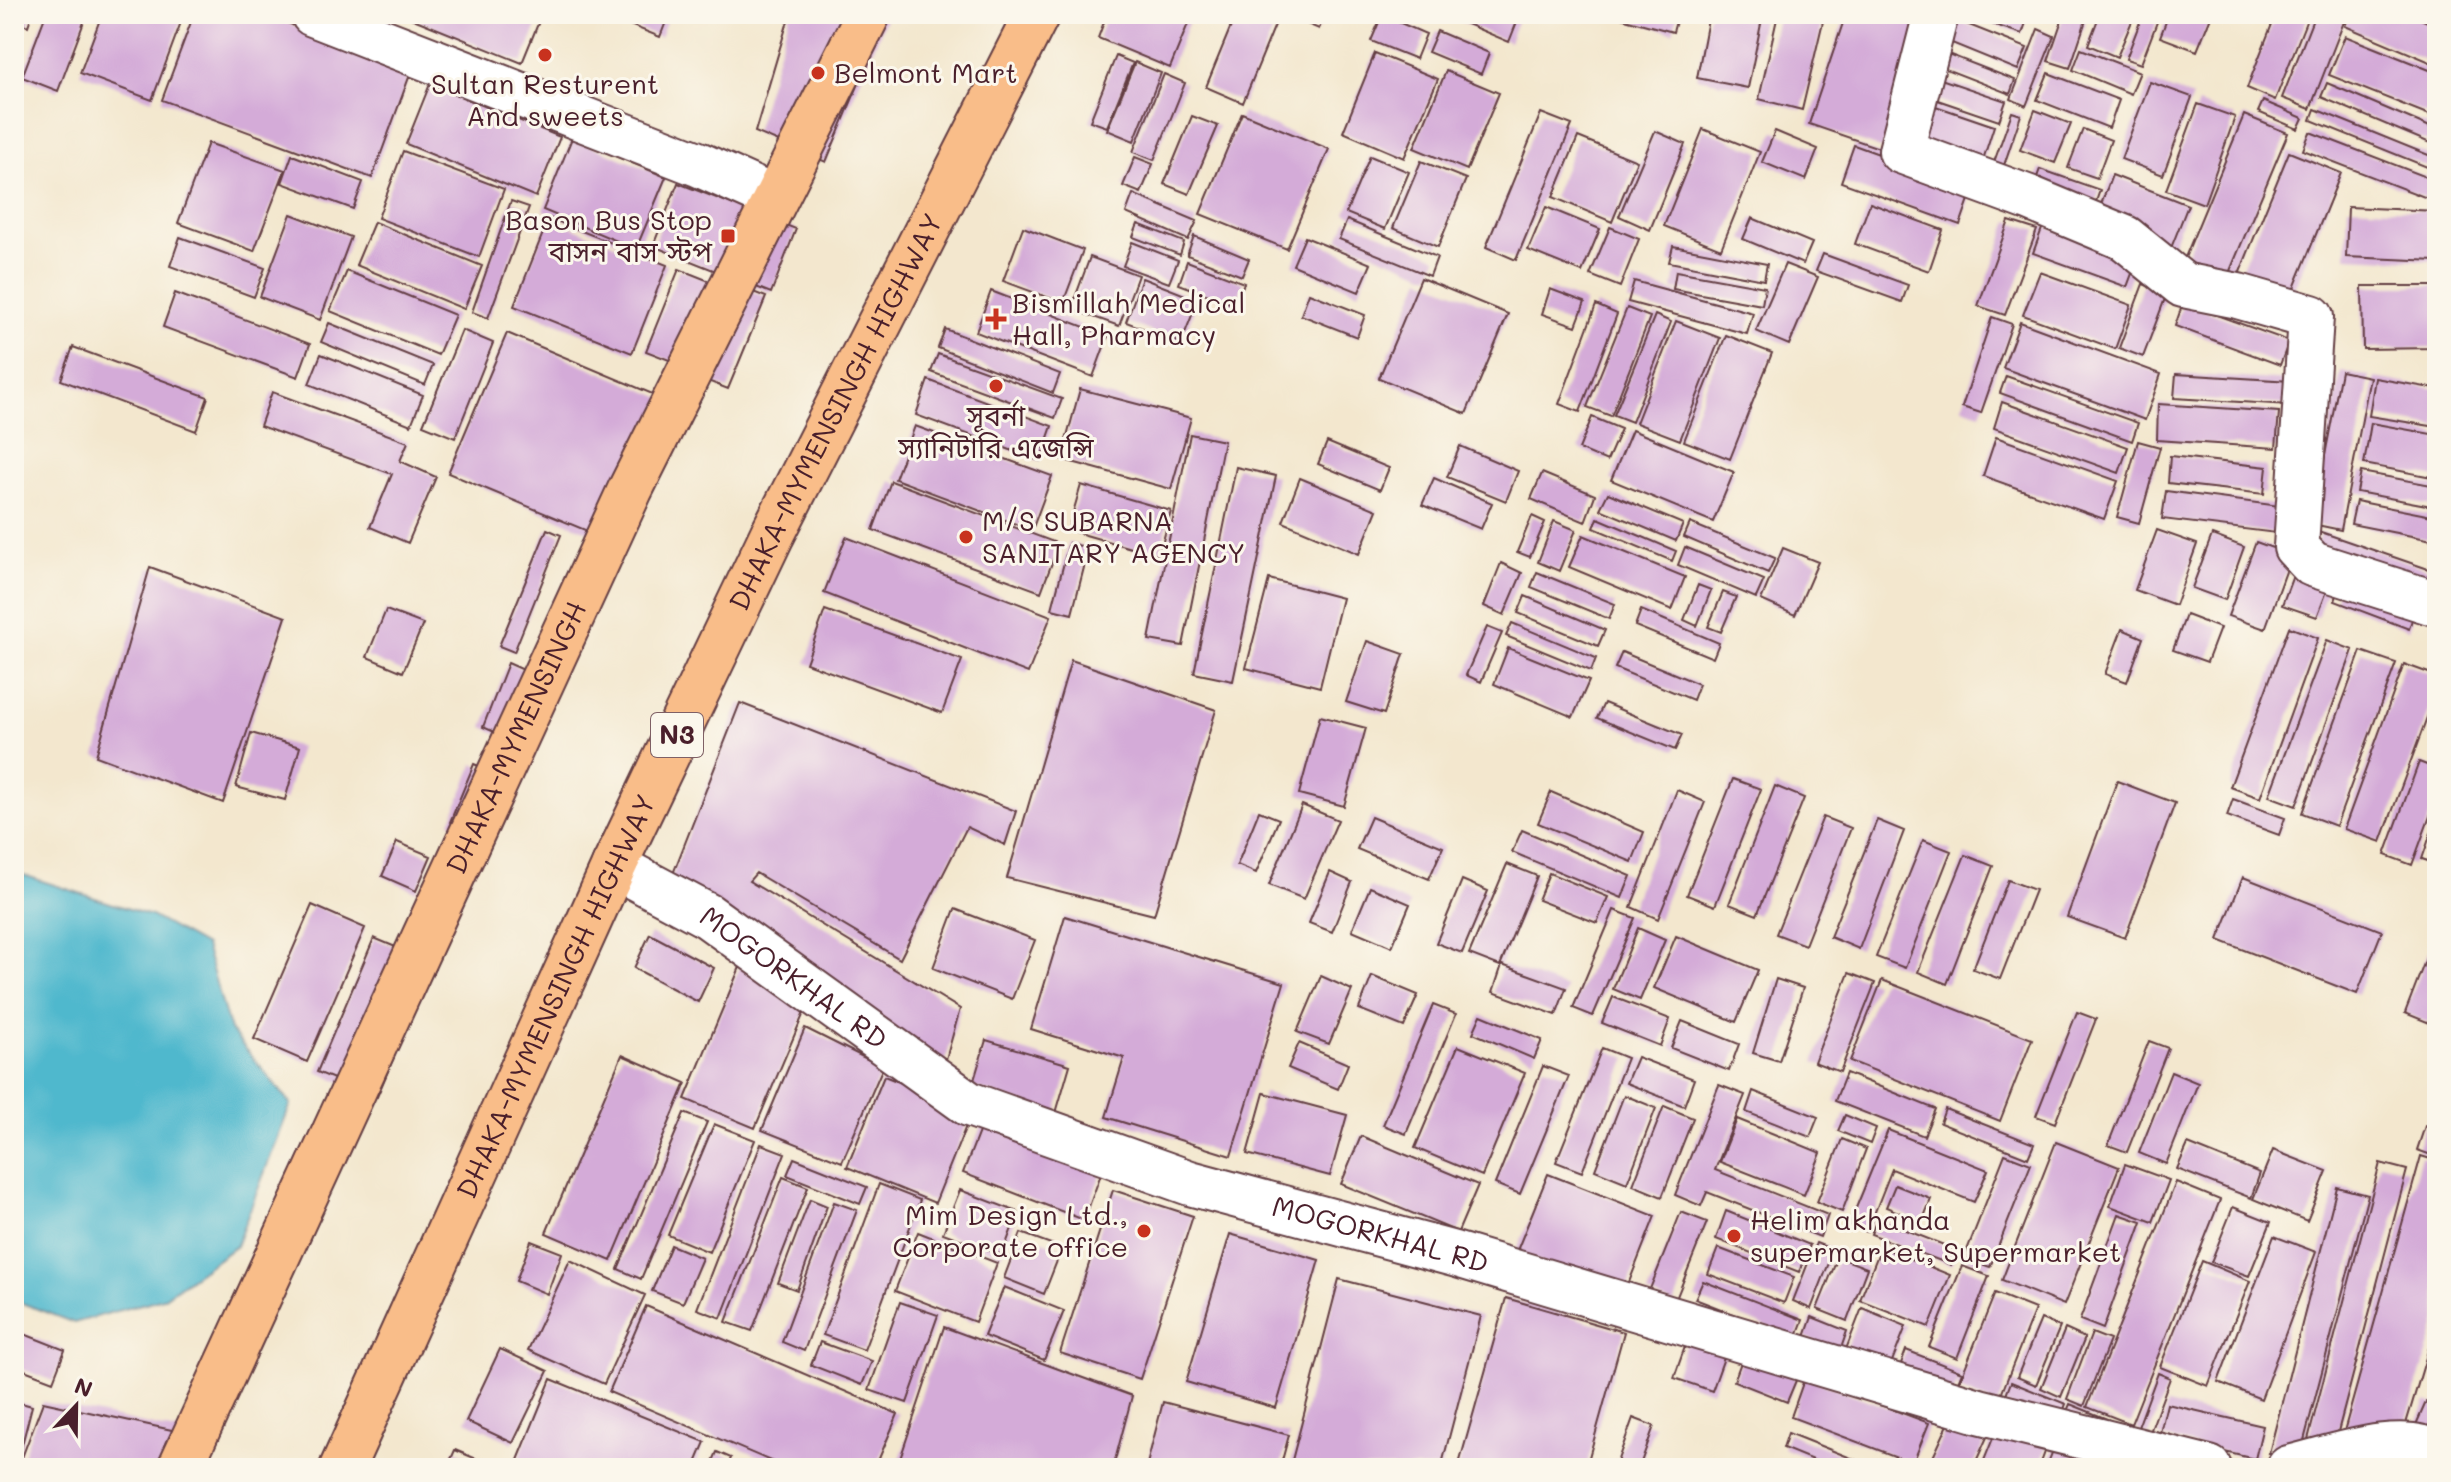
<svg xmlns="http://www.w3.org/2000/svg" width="2451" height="1482" font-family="Mali,'Noto Sans Bengali',sans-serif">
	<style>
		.water { fill: #4fb8cd; stroke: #4c6c7c; stroke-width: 2 }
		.building { fill: #d4abd8 }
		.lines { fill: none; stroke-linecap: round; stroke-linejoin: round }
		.minor-casing { stroke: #633d43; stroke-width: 48 }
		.highway-casing { stroke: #633d43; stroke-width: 48 }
		.minor { stroke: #fff; stroke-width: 44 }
		.highway { stroke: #f9bd89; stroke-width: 44 }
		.poi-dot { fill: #c8321e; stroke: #fbf7ec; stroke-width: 3 }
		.labels { text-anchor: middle; stroke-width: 6; stroke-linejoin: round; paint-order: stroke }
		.shield { fill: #fbf7ec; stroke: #7f6065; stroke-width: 2 }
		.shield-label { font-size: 26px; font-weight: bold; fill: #4a1f2b }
		.poi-label { font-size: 28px; fill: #4a1f2b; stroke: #fbf7ec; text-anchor: start }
		.street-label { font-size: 28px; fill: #4a1f2b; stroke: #fbf7ec }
	</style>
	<rect width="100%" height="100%" fill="#fbf7ec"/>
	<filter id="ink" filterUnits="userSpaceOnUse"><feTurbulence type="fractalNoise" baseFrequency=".0125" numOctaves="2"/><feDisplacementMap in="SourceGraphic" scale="16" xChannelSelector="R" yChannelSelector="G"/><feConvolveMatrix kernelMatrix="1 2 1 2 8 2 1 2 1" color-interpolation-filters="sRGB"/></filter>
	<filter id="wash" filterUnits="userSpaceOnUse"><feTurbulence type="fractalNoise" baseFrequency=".006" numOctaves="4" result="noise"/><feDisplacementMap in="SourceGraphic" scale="32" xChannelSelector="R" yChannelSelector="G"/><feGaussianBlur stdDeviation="1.8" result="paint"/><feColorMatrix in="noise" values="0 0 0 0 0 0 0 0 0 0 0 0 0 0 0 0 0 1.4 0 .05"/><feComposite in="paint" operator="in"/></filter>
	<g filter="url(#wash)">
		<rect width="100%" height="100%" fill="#f3e7ce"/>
		<!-- water -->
		<path class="water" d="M14,872L151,916L205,946L230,1030L291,1104L236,1246L163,1298L74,1323L14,1300Z"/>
		<g id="blocks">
			<!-- building -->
			<path class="building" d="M14,14H32L28,26L14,21Z
				M46,14H87L58,91L22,77Z
				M102,14H184L152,100L80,73Z
				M194,14H263L412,69L372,178L162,100Z
				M401,14H542L522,63Z
				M613,14H669L660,37L612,18Z
				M790,14H888L826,162L755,132Z
				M1107,14H1192L1170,68L1098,38Z
				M1236,14H1263L1277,20L1243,103L1206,87Z
				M1283,14H1325L1319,29Z
				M1443,14H1520L1509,42Z
				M1606,14H1678L1673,32Z
				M1709,14H1763L1748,88L1697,78Z
				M1778,14L1824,17L1802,110L1759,99Z
				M1846,14H1928L1882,149L1809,124Z
				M1962,14H2029L2022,34Z
				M2064,14H2088L2070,68L2048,61Z
				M2100,14H2135L2117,57L2088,45Z
				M2143,14H2160L2141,64L2126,59Z
				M2169,14H2212L2197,51L2160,37Z
				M2276,14H2309L2275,100L2247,88Z
				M2315,14H2347L2310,109L2282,98Z
				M2350,14H2409L2437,26V65L2345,26Z
				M1382,15L1426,34L1416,59L1371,41Z
				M1944,15L2027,48L2018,70L1937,37Z
				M2038,29L2054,36L2026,106L2011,99Z
				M1437,31L1489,53L1481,74L1428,52Z
				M2345,36L2437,73V118L2329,75Z
				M1935,49L2015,80L2010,94L1930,63Z
				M2081,49L2140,72L2131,94L2073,70Z
				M1375,53L1438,79L1404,158L1343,132Z
				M1116,56L1133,63L1107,127L1090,121Z
				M1135,62L1161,73L1134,141L1107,130Z
				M1446,71L1499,93L1467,170L1414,148Z
				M2048,73L2119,100L2109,128L2037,100Z
				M1164,74L1185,83L1154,160L1133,152Z
				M1929,75L2006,101L1999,121L1923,95Z
				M2150,82L2192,97L2163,175L2121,159Z
				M2327,83L2437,130V146L2321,97Z
				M430,84L560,137L536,197L406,144Z
				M1921,101L1994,126L1981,166L1907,140Z
				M2263,101L2303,118L2298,129L2258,112Z
				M2198,104L2235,117L2204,204L2166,190Z
				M2315,109L2436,158L2432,169L2311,120Z
				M2035,110L2071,124L2055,163L2020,150Z
				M2012,112L2021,115L2003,168L1993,165Z
				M1242,113L1329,149L1287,249L1200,214Z
				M1541,113L1572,125L1516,260L1486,247Z
				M2244,115L2288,133L2227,278L2184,260Z
				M1192,116L1218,126L1189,194L1164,184Z
				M1703,129L1760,152L1721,249L1664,226Z
				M2083,129L2111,140L2097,178L2068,168Z
				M1655,131L1685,144L1650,230L1619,216Z
				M1775,131L1818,149L1806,180L1762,162Z
				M2310,132L2437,181L2432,200L2303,150Z
				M1578,137L1637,161L1612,222L1553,197Z
				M572,138L666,177L636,249L543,210Z
				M208,143L285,170L254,251L178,223Z
				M1854,145L1973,188L1960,225L1841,182Z
				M403,151L504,189L479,257L378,218Z
				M2289,152L2341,173L2290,298L2238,277Z
				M292,155L363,182L353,209L282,183Z
				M1370,156L1409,172L1385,229L1346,213Z
				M1135,157L1153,164L1141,193L1123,186Z
				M1421,161L1466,179L1438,247L1393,228Z
				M2040,169L2100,190L2092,213L2032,191Z
				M2112,175L2188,205L2171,248L2096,218Z
				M678,183L796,229L771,293L653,246Z
				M1133,194L1197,221L1188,240L1126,213Z
				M511,201L529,207L488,318L472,312Z
				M1870,203L1943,230L1929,271L1855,244Z
				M1546,207L1600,229L1582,272L1528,250Z
				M2348,207L2437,211V261L2346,257Z
				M291,214L351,237L320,320L260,297Z
				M549,218L667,265L632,353L514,306Z
				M1752,218L1812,243L1803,264L1743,239Z
				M1347,220L1437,257L1430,276L1339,239Z
				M2009,221L2037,230L2005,315L1978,306Z
				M374,222L482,266L464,309L356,265Z
				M1138,224L1184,242L1180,255L1133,237Z
				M2043,226L2137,260L2127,287L2033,253Z
				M1023,227L1083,250L1063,303L1003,281Z
				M1610,227L1639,239L1620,287L1590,275Z
				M1194,236L1249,259L1242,276L1187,255Z
				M180,237L265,268L254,297L170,266Z
				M1305,237L1371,264L1359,292L1293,265Z
				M1132,242L1178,260L1169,283L1123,266Z
				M1673,246L1767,264L1764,280L1669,262Z
				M1823,254L1908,285L1902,302L1816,271Z
				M1090,257L1138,275L1119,326L1071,309Z
				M1187,261L1244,283L1235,305L1179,284Z
				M1785,264L1818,277L1789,345L1756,331Z
				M679,269L732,290L700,372L646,351Z
				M347,271L455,315L438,355L330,311Z
				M1676,271L1765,287L1762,305L1673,289Z
				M2040,272L2131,305L2115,349L2023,315Z
				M1142,278L1198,300L1181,343L1126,322Z
				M1421,278L1508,314L1466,414L1379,378Z
				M1634,281L1753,313L1747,334L1628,302Z
				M2143,284L2167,293L2143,357L2119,348Z
				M2362,286H2437V348L2363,349Z
				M743,288L766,297L728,389L705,380Z
				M1550,289L1585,302L1576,326L1542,314Z
				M991,291L1108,336L1093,377L976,332Z
				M175,293L310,344L298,377L163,327Z
				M1309,293L1365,315L1357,337L1301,315Z
				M2183,303L2289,341L2280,365L2175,326Z
				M1596,305L1617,314L1580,412L1559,404Z
				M1627,308L1650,317L1611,416L1587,407Z
				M1655,315L1671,322L1632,422L1614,415Z
				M1992,317L2012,324L1981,413L1962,407Z
				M1676,321L1720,338L1680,440L1636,423Z
				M2020,322L2161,374L2145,420L2003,368Z
				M329,323L433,365L425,385L321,342Z
				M945,329L1060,374L1053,393L938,348Z
				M462,330L493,343L455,438L423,425Z
				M507,333L667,400L609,540L448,473Z
				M1726,335L1772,353L1730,459L1684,441Z
				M73,347L208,397L196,431L61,380Z
				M321,354L423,395L411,425L309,384Z
				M938,354L1062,399L1055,418L931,372Z
				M2341,371L2370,377L2341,530L2312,524Z
				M2176,374L2291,381L2290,405L2174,398Z
				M2006,376L2138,423L2132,441L2000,393Z
				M2375,378L2437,389V427L2369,416Z
				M928,380L1052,426L1040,461L916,415Z
				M1080,389L1191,418L1171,489L1061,459Z
				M272,392L408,442L400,461L436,477L408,543L370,527L392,474L260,426Z
				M2002,402L2128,447L2119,473L1994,428Z
				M2158,404L2279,412L2276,448L2157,440Z
				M1592,417L1621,429L1607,461L1579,449Z
				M2371,423L2437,435V478L2364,464Z
				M915,426L1052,476L1032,530L895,479Z
				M1632,430L1734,472L1713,522L1611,480Z
				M1190,434L1224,441L1183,646L1149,640Z
				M1996,437L2118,481L2104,519L1983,476Z
				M2138,441L2160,447L2139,523L2117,517Z
				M1327,442L1389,468L1380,490L1318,464Z
				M1460,446L1518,471L1506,501L1447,477Z
				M2170,456L2267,467L2264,494L2168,483Z
				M1236,467L1276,476L1233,681L1194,673Z
				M2361,472L2437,486V507L2357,492Z
				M1542,473L1595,495L1585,522L1531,499Z
				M1300,478L1377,510L1359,554L1283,522Z
				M1434,478L1492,503L1481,529L1422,505Z
				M891,481L1059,544L1041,592L873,530Z
				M1081,485L1171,511L1159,556L1068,530Z
				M2166,491L2280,506L2276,533L2162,519Z
				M1608,493L1683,524L1676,541L1600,509Z
				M2356,501L2437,517V541L2351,524Z
				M1532,516L1545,522L1530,557L1517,552Z
				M1598,518L1676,551L1672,561L1594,528Z
				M1554,521L1576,530L1559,571L1538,562Z
				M1690,523L1775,558L1768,573L1684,537Z
				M547,529L561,535L514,652L499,646Z
				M2157,530L2197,544L2175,605L2135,590Z
				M2321,532L2437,572V596L2313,553Z
				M1583,535L1685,577L1672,610L1569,567Z
				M2212,535L2244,547L2225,600L2192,588Z
				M846,537L1051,616L1028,673L824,593Z
				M2256,542L2292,555L2265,629L2228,616Z
				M1069,543L1089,548L1072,614L1052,609Z
				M1685,547L1764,580L1756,598L1678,565Z
				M1783,548L1818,562L1795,615L1761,600Z
				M1501,563L1522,573L1504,615L1484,606Z
				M2297,565L2332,578L2317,617L2282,605Z
				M150,567L286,617L223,803L96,756Z
				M1537,572L1615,604L1609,619L1531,587Z
				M1269,579L1342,598L1320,687L1246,668Z
				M1698,585L1711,590L1697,626L1684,620Z
				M2340,586L2414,613L2409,629L2335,601Z
				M1723,592L1736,597L1721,632L1708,627Z
				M1525,596L1605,630L1598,646L1518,613Z
				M386,610L423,624L403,672L367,657Z
				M825,610L962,660L942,713L806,663Z
				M1641,610L1719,643L1713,658L1635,626Z
				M2186,615L2220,628L2207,662L2173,650Z
				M1512,623L1596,658L1591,671L1506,636Z
				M1487,627L1502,633L1481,682L1466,675Z
				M2289,627L2318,638L2260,798L2230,787Z
				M2122,629L2143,638L2127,682L2105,674Z
				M2327,640L2353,650L2296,806L2269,796Z
				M1367,641L1404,654L1384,714L1346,702Z
				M1508,648L1589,681L1573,717L1494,684Z
				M2361,651L2396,663L2336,826L2302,813Z
				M1622,652L1699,684L1693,700L1615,668Z
				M1071,660L1216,710L1154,915L1007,878Z
				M508,663L526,671L501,735L483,727Z
				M2404,664L2437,676V690L2381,842L2344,829Z
				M740,703L1016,811L1005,845L967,827L900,959L756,873L749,881L960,1009L943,1070L669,884Z
				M1604,703L1682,735L1675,750L1597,718Z
				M1320,716L1366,728L1344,806L1299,794Z
				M251,733L300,747L285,800L236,787Z
				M2419,762L2437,769V797L2412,865L2385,855Z
				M474,764L495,773L472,831L450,822Z
				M1733,779L1761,789L1715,906L1687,895Z
				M2117,781L2175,803L2125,938L2067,917Z
				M1775,786L1804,798L1757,915L1729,904Z
				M1677,790L1705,802L1658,919L1631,907Z
				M1551,792L1644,832L1632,862L1538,823Z
				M2233,799L2285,818L2279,835L2227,816Z
				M1302,805L1338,820L1304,899L1269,885Z
				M1259,811L1279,819L1256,873L1237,865Z
				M1371,817L1443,847L1429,879L1357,849Z
				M1823,817L1851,828L1805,945L1776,934Z
				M1877,820L1904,831L1859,949L1830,937Z
				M1522,830L1631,876L1622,898L1512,852Z
				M2431,833L2437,835V864L2422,859Z
				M1923,840L1951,851L1905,968L1876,957Z
				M397,842L431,856L416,891L382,876Z
				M1965,855L1993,866L1947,984L1918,972Z
				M1507,864L1537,876L1500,966L1469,954Z
				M1330,872L1352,882L1332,932L1309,923Z
				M1549,873L1608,897L1597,923L1538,900Z
				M2243,877L2382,931L2357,994L2218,940Z
				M1462,880L1488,891L1462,953L1436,943Z
				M2008,880L2035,890L2000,979L1973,969Z
				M1370,887L1410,904L1392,947L1352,930Z
				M312,905L365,928L307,1062L254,1039Z
				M955,909L1035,940L1012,999L933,968Z
				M1614,910L1635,918L1593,1016L1573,1008Z
				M1065,916L1284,983L1231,1156L1106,1117L1124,1058L1031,1029Z
				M1638,928L1665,940L1640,1000L1613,989Z
				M650,934L714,968L698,1002L634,968Z
				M1676,936L1758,970L1736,1022L1654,988Z
				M374,938L434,963L377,1097L317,1072Z
				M2433,940L2437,942V1026L2405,1013Z
				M1502,965L1566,988L1556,1015L1493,992Z
				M740,967L806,1008L755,1128L685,1099Z
				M1849,973L1875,983L1840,1072L1814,1062Z
				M1321,976L1352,990L1329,1044L1297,1032Z
				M1372,976L1418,995L1404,1027L1359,1009Z
				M1776,979L1803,988L1779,1061L1753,1053Z
				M1882,980L2032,1039L2000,1121L1850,1061Z
				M1613,997L1670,1019L1660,1046L1602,1023Z
				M1433,1005L1456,1014L1406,1134L1383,1125Z
				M2077,1012L2096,1019L2055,1123L2036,1116Z
				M1481,1015L1542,1040L1534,1059L1473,1033Z
				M1682,1021L1739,1044L1729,1071L1671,1048Z
				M805,1028L883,1067L842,1162L762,1130Z
				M986,1040L1070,1065L1056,1113L972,1087Z
				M2149,1041L2168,1048L2127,1152L2108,1145Z
				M1299,1043L1348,1064L1338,1089L1288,1068Z
				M1458,1046L1525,1073L1482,1176L1415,1148Z
				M1602,1048L1627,1058L1582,1172L1556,1162Z
				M622,1055L686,1083L611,1261L546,1233Z
				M1637,1057L1694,1079L1684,1106L1626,1083Z
				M1543,1066L1569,1076L1520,1194L1495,1184Z
				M2171,1072L2198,1083L2166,1164L2139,1153Z
				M1846,1073L1935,1109L1924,1136L1835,1101Z
				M884,1076L972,1111L935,1203L847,1167Z
				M1719,1085L1745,1095L1715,1170L1828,1215L1820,1237L1707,1192L1701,1206L1675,1195Z
				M1753,1091L1818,1117L1810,1137L1746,1112Z
				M1264,1093L1347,1115L1330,1176L1247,1154Z
				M1624,1095L1656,1108L1627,1183L1595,1170Z
				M1664,1106L1693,1118L1662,1197L1633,1185Z
				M1945,1109L2034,1144L2028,1158L1940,1123Z
				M684,1113L707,1122L641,1279L618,1269Z
				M1845,1115L1876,1128L1870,1144L1838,1131Z
				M1737,1119L1821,1153L1804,1195L1720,1162Z
				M714,1124L755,1140L709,1252L668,1235Z
				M982,1124L1102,1171L1084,1220L963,1173Z
				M2425,1126L2437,1130V1157L2417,1150Z
				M1888,1130L1988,1170L1974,1202L1892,1169L1867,1232L1849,1225Z
				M1361,1136L1478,1185L1458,1232L1341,1184Z
				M1842,1139L1866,1149L1842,1212L1817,1202Z
				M2056,1142L2119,1167L2064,1305L2002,1280Z
				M761,1144L785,1153L721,1318L697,1309Z
				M2188,1144L2260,1173L2251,1198L2177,1169Z
				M2273,1150L2327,1171L2307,1221L2253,1199Z
				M2005,1154L2031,1164L1990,1267L1964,1258Z
				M2421,1156L2437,1161V1321L2405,1427L2343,1435Z
				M794,1158L867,1187L860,1204L787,1175Z
				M2380,1163L2407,1170L2335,1443L2306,1447Z
				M2125,1164L2169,1180L2153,1222L2110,1206Z
				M1548,1174L1655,1216L1624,1295L1516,1253Z
				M783,1177L808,1187L752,1331L726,1322Z
				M2176,1182L2220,1200L2131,1424L2087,1407Z
				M879,1184L920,1200L864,1350L823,1335Z
				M1895,1185L1931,1199L1922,1222L1886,1207Z
				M2337,1187L2368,1195L2301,1452L2269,1453Z
				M960,1190L1018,1212L1002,1255L943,1233Z
				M1113,1190L1193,1216L1140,1379L1060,1353Z
				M810,1199L827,1206L797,1290L778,1283Z
				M834,1202L857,1210L804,1351L782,1342Z
				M2233,1207L2271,1222L2249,1276L2211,1262Z
				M1726,1211L1810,1245L1799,1272L1716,1239Z
				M1681,1212L1707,1222L1674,1304L1648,1294Z
				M2119,1214L2142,1222L2103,1329L2080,1320Z
				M1877,1219L1957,1250L1951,1265L1871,1234Z
				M918,1232L997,1263L975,1322L895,1291Z
				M1021,1233L1062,1248L1044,1294L1004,1278Z
				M1230,1234L1319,1260L1276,1408L1186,1382Z
				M2274,1236L2316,1252L2261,1399L2218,1382Z
				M531,1241L562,1253L547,1294L516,1281Z
				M1816,1243L1834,1250L1811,1309L1793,1301Z
				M671,1245L702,1258L683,1303L652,1291Z
				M1881,1247L1950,1275L1929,1327L1860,1300Z
				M1718,1248L1794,1277L1784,1303L1708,1274Z
				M1838,1257L1867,1268L1847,1321L1817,1309Z
				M570,1260L645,1295L604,1384L528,1350Z
				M2202,1261L2250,1281L2208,1386L2160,1367Z
				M1962,1266L1989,1276L1957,1358L1929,1347Z
				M1339,1279L1481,1316L1441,1468H1290Z
				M1703,1281L1803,1320L1796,1338L1695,1299Z
				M1004,1287L1064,1311L1044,1360L984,1336Z
				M1995,1293L2035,1309L1997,1405L1957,1388Z
				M1506,1298L1624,1332L1586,1468H1458Z
				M900,1302L938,1315L907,1403L869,1390Z
				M646,1306L898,1414L875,1468H787L609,1392Z
				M1862,1308L1906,1326L1889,1369L1845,1352Z
				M1812,1317L1847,1331L1840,1351L1805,1337Z
				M2041,1319L2060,1327L2036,1385L2017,1377Z
				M944,1327L1132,1396L1113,1468H897Z
				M2065,1329L2085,1338L2061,1397L2041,1388Z
				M14,1330L65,1350L53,1381L14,1366Z
				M2092,1333L2110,1340L2084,1406L2067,1399Z
				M1687,1341L1725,1355L1712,1391L1674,1378Z
				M820,1342L872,1361L862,1385L811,1365Z
				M500,1349L548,1371L513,1443L466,1421Z
				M1906,1350L1962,1372L1953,1394L1898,1372Z
				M1743,1357L1797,1378L1787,1402L1734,1381Z
				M2158,1373L2170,1378L2149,1435L2137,1430Z
				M1805,1377L1929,1423L1913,1463L1791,1417Z
				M551,1379L705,1442L694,1468L516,1465Z
				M2011,1382L2066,1404L2058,1424L2003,1403Z
				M14,1401L32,1406L16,1468H14Z
				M43,1402L181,1432L167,1468H18Z
				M1163,1402L1289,1435L1280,1468H1146Z
				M2426,1402L2437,1406V1436L2415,1427Z
				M2070,1404L2117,1423L2066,1414Z
				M2167,1404L2263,1426L2255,1459L2159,1437Z
				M1633,1418L1654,1426L1639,1468H1615Z
				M1951,1418L1988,1435L1973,1468H1928Z
				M2000,1421L2049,1441L2039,1468H1981Z
				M1788,1433L1876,1468H1832L1783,1448Z
				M2056,1443L2105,1463L2103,1468H2046Z
				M455,1450L498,1468H447Z
				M717,1452L731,1458L727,1468H710Z"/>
		</g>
	</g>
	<g filter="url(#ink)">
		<use href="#blocks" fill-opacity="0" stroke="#633d43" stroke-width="2"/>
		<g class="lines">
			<defs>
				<g id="minor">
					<path d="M313,14L698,164L774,198"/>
					<path d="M1936,14L1901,151L2029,198L2125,238L2183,285L2238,296L2311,317L2296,547L2312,564L2437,604"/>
					<path id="s1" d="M614,866L708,916L969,1104L1190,1183L1454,1254L1979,1411L2209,1468"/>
					<path d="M2289,1468C2329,1459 2402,1431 2437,1454"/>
				</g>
				<g id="highway">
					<path id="s2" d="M180,1468L630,490L868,14"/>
					<path id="s3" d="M342,1468L614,866L772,535L1037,14"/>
				</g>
			</defs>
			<!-- minor casing -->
			<use href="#minor" class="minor-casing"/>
			<!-- highway casing -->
			<use href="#highway" class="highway-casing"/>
			<!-- minor -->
			<use href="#minor" class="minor"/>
			<!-- highway -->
			<use href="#highway" class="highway"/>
		</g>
	</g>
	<!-- markers -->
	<g class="poi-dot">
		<circle cx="545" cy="55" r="8"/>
		<circle cx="818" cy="73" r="8"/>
		<rect x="720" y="228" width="16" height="16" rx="4"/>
		<path d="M992 307h8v8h8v8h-8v8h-8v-8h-8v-8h8z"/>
		<circle cx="996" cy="386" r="8"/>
		<circle cx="966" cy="537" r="8"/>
		<circle cx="1144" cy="1231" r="8"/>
		<circle cx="1734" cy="1236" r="8"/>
	</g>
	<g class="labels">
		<!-- shield labels -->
		<rect class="shield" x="651" y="713" width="52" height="44" rx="6"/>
		<g class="shield-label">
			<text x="677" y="744">N3</text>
		</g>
		<!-- poi labels -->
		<g class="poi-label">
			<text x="834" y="83">Belmont Mart</text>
			<text x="545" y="94" text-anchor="middle">Sultan Resturent<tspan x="545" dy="32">And sweets</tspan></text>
			<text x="712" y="230" text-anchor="end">Bason Bus Stop<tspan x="712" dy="32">বাসন বাস স্টপ</tspan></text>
			<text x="1012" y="313">Bismillah Medical<tspan x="1012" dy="32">Hall, Pharmacy</tspan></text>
			<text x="996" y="426" text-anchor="middle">সূবর্না<tspan x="996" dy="32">স্যানিটারি এজেন্সি</tspan></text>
			<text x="982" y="531">M/S SUBARNA<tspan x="982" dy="32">SANITARY AGENCY</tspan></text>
			<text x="1128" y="1225" text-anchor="end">Mim Design Ltd.,<tspan x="1128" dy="32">Corporate office</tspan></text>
			<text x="1750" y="1230">Helim akhanda<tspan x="1750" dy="32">supermarket, Supermarket</tspan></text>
		</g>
		<!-- street labels -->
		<g class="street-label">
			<text dy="10" stroke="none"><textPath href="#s3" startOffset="1166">DHAKA-MYMENSINGH HIGHWAY</textPath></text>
			<text dy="10" stroke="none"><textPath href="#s2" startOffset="804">DHAKA-MYMENSINGH</textPath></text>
			<text dy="10" stroke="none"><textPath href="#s1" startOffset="212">MOGORKHAL RD</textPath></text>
			<text dy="10" stroke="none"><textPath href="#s3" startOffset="518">DHAKA-MYMENSINGH HIGHWAY</textPath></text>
			<text dy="10" stroke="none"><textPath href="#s1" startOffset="860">MOGORKHAL RD</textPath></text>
		</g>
	</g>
	<!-- margin -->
	<rect width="2451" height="1482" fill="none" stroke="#fbf7ec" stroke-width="48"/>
	<!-- north arrow -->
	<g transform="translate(76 1406) rotate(22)" stroke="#fbf7ec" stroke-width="6" paint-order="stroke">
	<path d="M0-6L14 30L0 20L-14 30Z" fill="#4a1f2b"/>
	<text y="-12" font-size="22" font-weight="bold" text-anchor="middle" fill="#4a1f2b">N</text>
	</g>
</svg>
